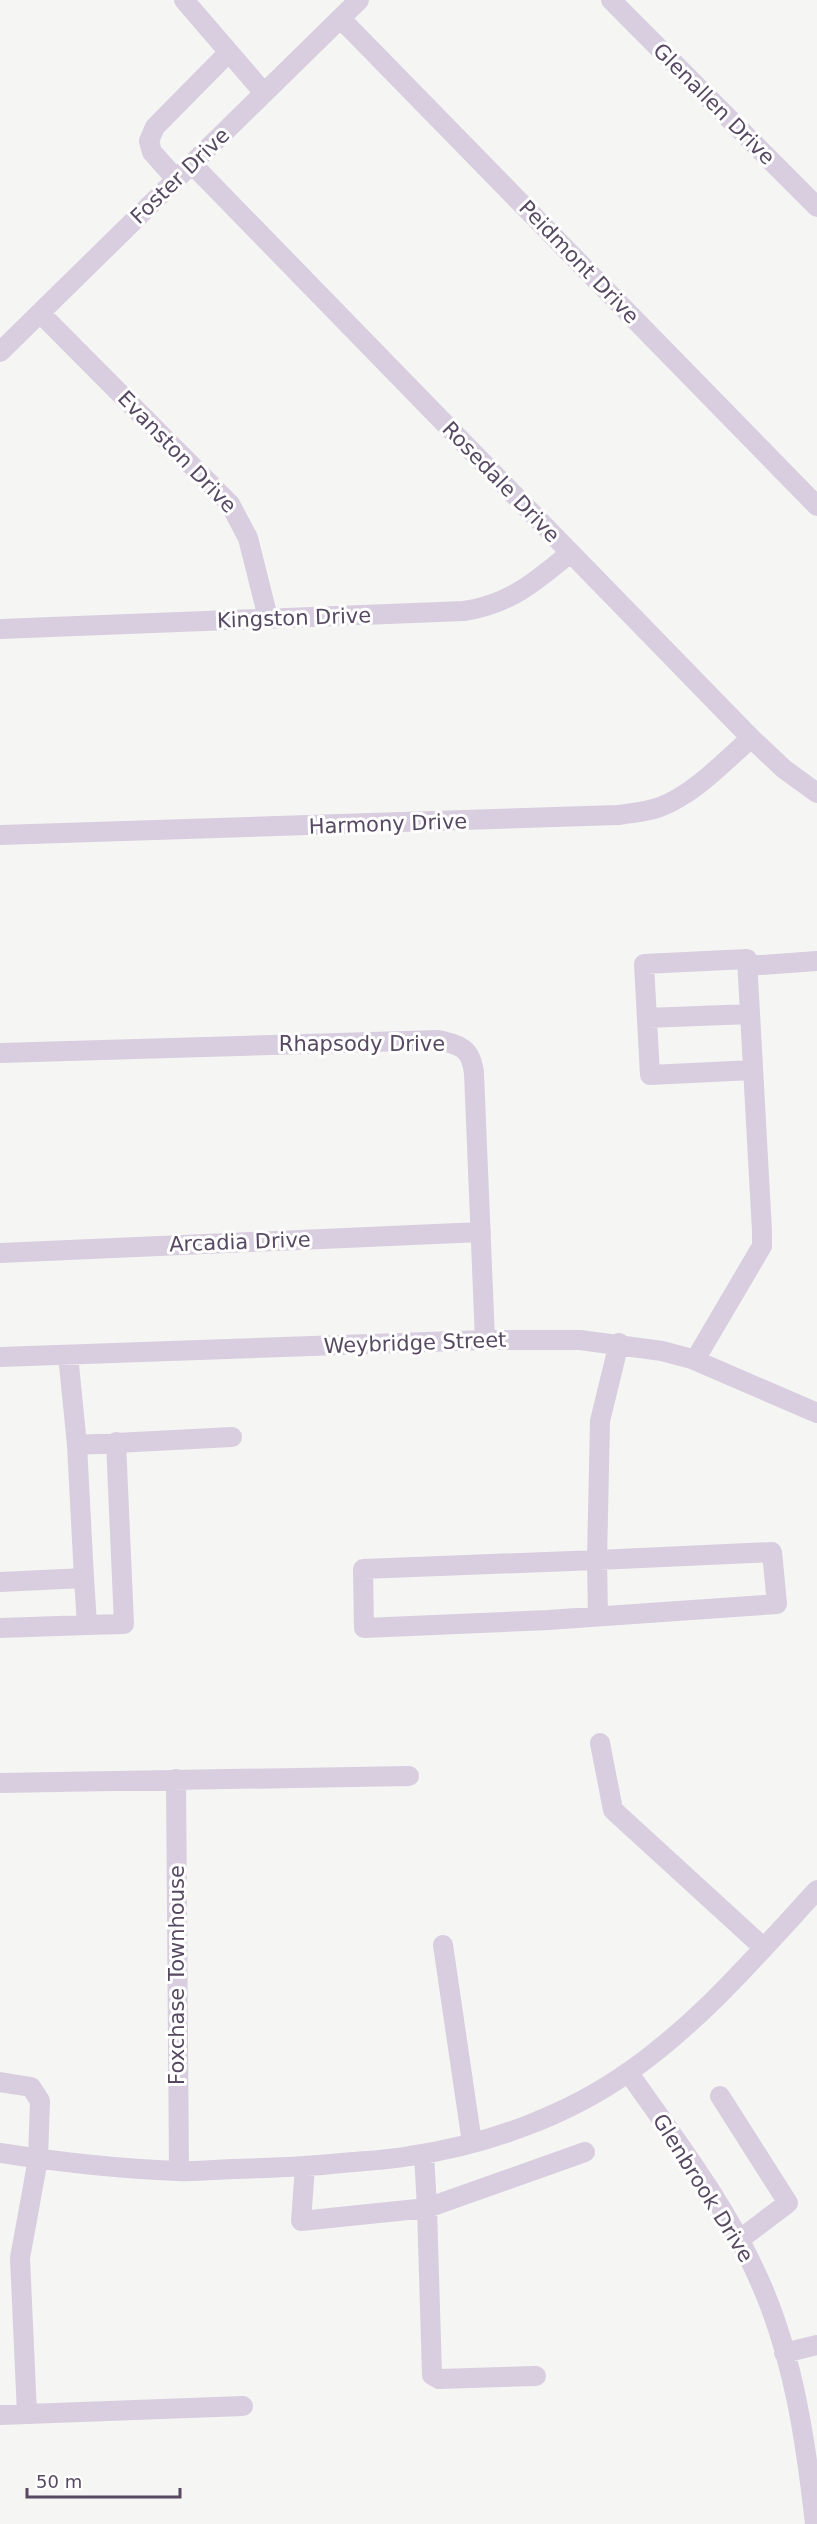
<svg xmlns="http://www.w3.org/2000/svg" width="817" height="2524" font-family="'DejaVu Sans',sans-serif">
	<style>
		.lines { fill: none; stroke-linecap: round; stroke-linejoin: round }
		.minor { stroke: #d8cedf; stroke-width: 20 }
		.labels { text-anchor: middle; stroke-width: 6; stroke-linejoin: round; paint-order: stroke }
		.street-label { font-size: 21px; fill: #574962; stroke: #fff }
	</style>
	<rect width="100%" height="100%" fill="#f5f5f3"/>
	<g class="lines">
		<!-- minor -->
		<path class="minor" d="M184,0L264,93
			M611,0L817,207
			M341,19L817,506
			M192,164L751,738L784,769L817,793
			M176,179L152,152L149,141L155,127L229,52
			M40,313L230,504L248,538L268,618
			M0,352L359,0
			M0,629L464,611C510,604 535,582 570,553
			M0,835L618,815C632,813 646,812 660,807C694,794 724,762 751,738
			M747,966L817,961
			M647,1018L750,1014
			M0,1053L438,1040C461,1045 471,1048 474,1073L485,1340
			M0,1253L481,1232
			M0,1357L485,1340H580L662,1351L692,1359L817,1413
			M695,1360L762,1246V1231L747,959L644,964L650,1075L753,1070
			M77,1445L232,1437
			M0,1582L84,1578L77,1445L68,1355
			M598,1616L597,1560L363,1569L364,1628L548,1620L777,1604L772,1552L597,1560L600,1421L619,1343
			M87,1625L124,1624L116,1442
			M0,1628L87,1625L84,1578
			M600,1743L613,1810L764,1948
			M176,1779L179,2171
			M0,1783L409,1776
			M443,1945L472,2143
			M628,2072C676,2140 728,2208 761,2284C794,2359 806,2444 815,2524
			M0,2082L31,2087L40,2101L38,2159L20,2258L27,2414
			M720,2096L788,2203L739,2240
			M0,2153C58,2162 118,2169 177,2171C195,2172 214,2170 232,2169C269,2168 305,2167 342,2163C364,2161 387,2160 410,2156C486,2145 567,2116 630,2071C701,2021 758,1954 817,1890
			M305,2167L301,2221L427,2208L424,2154
			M784,2353L817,2345
			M536,2376L439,2379L432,2375L427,2208L585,2152
			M0,2415L243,2406"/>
	</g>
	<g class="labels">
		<!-- street labels -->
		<g class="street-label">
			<text transform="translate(714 104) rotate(45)" y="7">Glenallen Drive</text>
			<text transform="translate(180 176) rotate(-44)" y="7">Foster Drive</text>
			<text transform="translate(579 262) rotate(46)" y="7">Peidmont Drive</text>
			<text transform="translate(177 452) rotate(46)" y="7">Evanston Drive</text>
			<text transform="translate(501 482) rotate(46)" y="7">Rosedale Drive</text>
			<text transform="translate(294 618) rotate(-2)" y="7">Kingston Drive</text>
			<text transform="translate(388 824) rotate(-2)" y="7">Harmony Drive</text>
			<text x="362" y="1051">Rhapsody Drive</text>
			<text transform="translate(240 1242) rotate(-2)" y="7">Arcadia Drive</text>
			<text transform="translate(415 1343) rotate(-2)" y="7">Weybridge Street</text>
			<text transform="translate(177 1975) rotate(-90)" y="7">Foxchase Townhouse</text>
			<text transform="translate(703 2188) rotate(58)" y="7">Glenbrook Drive</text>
		</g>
	</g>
	<!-- scale -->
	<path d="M27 2488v9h153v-9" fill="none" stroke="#574962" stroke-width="3"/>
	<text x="36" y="2488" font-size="18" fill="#574962" stroke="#ffffff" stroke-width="4.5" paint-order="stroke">50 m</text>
</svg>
